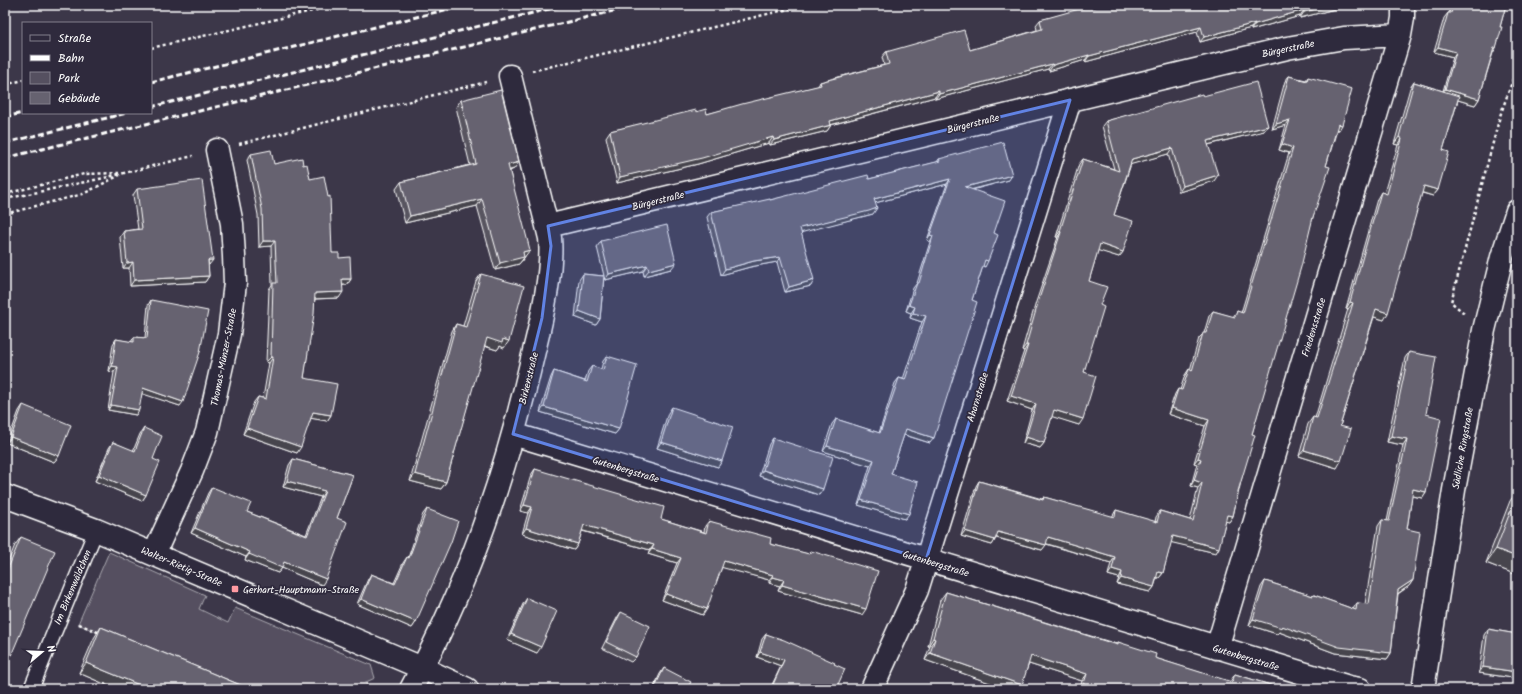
<svg xmlns="http://www.w3.org/2000/svg" width="1522" height="694" font-family="Kalam,sans-serif">
	<style>
		.green { fill: #555060; stroke: #aaa8b0 }
		.lines { fill: none; stroke-linecap: round; stroke-linejoin: round }
		.lane-casing { stroke: #fff; stroke-width: 17 }
		.street-casing { stroke: #fff; stroke-width: 25 }
		.secondary-casing { stroke: #fff; stroke-width: 25 }
		.path { stroke: #fff; stroke-width: 2.5; stroke-dasharray: 3 3; stroke-linecap: butt }
		.lane { stroke: #2f2a3d; stroke-width: 14 }
		.street { stroke: #2f2a3d; stroke-width: 22 }
		.secondary { stroke: #2f2a3d; stroke-width: 22 }
		.rail { stroke: #fff; stroke-width: 3; stroke-dasharray: 6 3; stroke-linecap: butt }
		.wall { fill: #585460; stroke: #fff }
		.shaded-wall { fill: #47454e; stroke: #fff }
		.building { fill: #666270; stroke: #fff }
		.marked { fill: #6183e4; fill-opacity: 0.2; stroke: #6183e4; stroke-width: 3; stroke-linejoin: round }
		.poi-dot { fill: #ff9aa2; stroke: #2f2a3d; stroke-width: 1.5 }
		.labels { text-anchor: middle; stroke-width: 3.5; stroke-linejoin: round; paint-order: stroke }
		.street-label { font-size: 10px; fill: #fff; stroke: #2f2a3d }
		.poi-label { font-size: 10px; fill: #fff; stroke: #2f2a3d; text-anchor: start }
	</style>
	<rect width="100%" height="100%" fill="#3c3749"/>
	<filter id="ink" filterUnits="userSpaceOnUse"><feTurbulence type="fractalNoise" baseFrequency=".025" numOctaves="2"/><feDisplacementMap in="SourceGraphic" scale="8" xChannelSelector="R" yChannelSelector="G"/><feConvolveMatrix kernelMatrix="1 2 1 2 8 2 1 2 1" color-interpolation-filters="sRGB"/></filter>
	<g filter="url(#ink)">
		<!-- green -->
		<path class="green" d="M109,552L205,595L199,609L228,623L235,608L371,665L375,678L366,682L367,689H226L78,624Z"/>
		<g class="lines">
			<defs>
				<path id="lane" d="M31,689L96,530"/>
				<path id="street" d="M548,226L1287,48L1344,38L1400,35
					M513,434L1349,687L1360,689
					M5,496L96,530L422,668L467,689
					M154,554L192,471L207,432L229,334L235,283L234,256L232,224L217,150
					M1217,648L1400,35L1403,18V5
					M411,689C468,586 508,466 534,351C542,319 553,271 550,238L510,76
					M872,689L917,590L1070,100"/>
				<path id="secondary" d="M1423,689L1454,490L1484,330L1502,257L1517,211"/>
			</defs>
			<!-- lane casing -->
			<use href="#lane" class="lane-casing"/>
			<!-- street casing -->
			<use href="#street" class="street-casing"/>
			<!-- secondary casing -->
			<use href="#secondary" class="secondary-casing"/>
			<!-- path -->
			<path class="path" d="M151,48L338,5
				M532,71L805,5
				M5,85L23,80
				M239,144L486,82
				M5,194L84,174L119,173
				M5,199L104,178L193,156
				M5,214L83,194L120,175
				M1464,313L1451,302L1500,116L1517,68
				M79,624L100,633"/>
			<!-- lane -->
			<use href="#lane" class="lane"/>
			<!-- street -->
			<use href="#street" class="street"/>
			<!-- secondary -->
			<use href="#secondary" class="secondary"/>
			<!-- rail -->
			<path class="rail" d="M151,82L465,5
				M151,107L565,5
				M5,117L23,113
				M5,143L127,113
				M5,158L638,5"/>
		</g>
		<!-- wall -->
		<path class="wall" d="M1350,5L1300,18V16L1251,30V28L1200,42L1197,32L1085,62V60L1049,71L1048,69L935,99V97L831,125L827,131L770,145L769,143L698,164L617,183L606,137L610,131L696,112L707,114L818,86L820,82L884,65L882,57L886,52L970,50L1037,30L1036,25L1040,20L1090,8Z
			M1451,5H1506L1500,27L1496,48L1493,53L1479,99L1475,105L1458,100L1443,150L1438,190L1433,196L1422,193L1384,320L1374,317L1340,426L1337,468L1299,456L1308,424L1313,417L1315,418L1348,309H1346L1377,199L1381,192L1384,193L1398,145L1394,144L1410,88L1414,82L1443,91L1453,57L1434,52L1442,25L1444,18L1448,13H1449Z
			M1289,76L1306,80L1308,77L1339,130H1337L1326,166L1313,217L1252,434L1233,516L1229,522L1226,521L1216,553L1171,542L1163,573L1159,578H1157L1154,587L1150,592L1117,584L1119,578L1108,575L1111,563L1046,544L1042,550L996,538L992,545L961,536L976,486L979,481L1042,499L1044,497L1112,517L1116,510L1155,522L1156,517L1160,511L1190,520L1198,488L1191,486L1197,464L1194,463L1205,426L1168,414L1175,394L1178,389L1180,390L1185,375L1189,369L1190,370L1199,338L1204,333L1209,316L1213,311L1233,317L1237,311L1241,313L1289,153L1279,150L1286,125L1272,129L1285,81Z
			M1203,96L1264,131L1208,145L1214,181L1179,192L1168,154L1131,164L1114,215L1123,252L1119,257L1098,250L1089,281L1100,305L1084,372L1079,425L1052,416L1044,443L1040,448L1023,443L1032,410L1007,401L1024,351L1022,350L1036,302L1058,237H1056L1079,164L1083,159L1114,169L1102,126L1106,121Z
			M461,100L514,169L510,171L525,257L524,258L519,264L495,270L477,206L405,223L396,189L401,182L470,165L456,107Z
			M251,154L274,164L303,165L310,179L332,253L339,258L351,279L347,285H343L339,298L315,299L304,378L331,415L327,421L311,418L297,453L243,434L254,402L258,397L263,398L269,363L266,362L269,289L272,285L271,246L259,247L258,215L247,160Z
			M939,159L1009,180L972,190L994,233L985,267L983,266L972,300L930,443L904,435L891,474L905,519L858,505L870,466L823,451L832,424L836,419L879,433L895,383L899,378L903,379L922,322L910,318L911,313L906,311L913,288L917,283L930,242L927,240L947,184L875,203L873,214L801,232L811,286L785,292L777,262L750,267L721,275L707,217L711,212L770,200L869,179L937,162Z
			M137,189L208,265L209,276L205,282L130,286L129,268H123L120,237L124,231L138,229L133,195Z
			M601,241L671,269L644,276L643,271L605,280L604,277L600,319L596,325L575,317L579,280L583,274L604,276L597,247Z
			M481,274L504,348L500,346L497,350L484,346L446,482L441,489L410,481L452,331L456,324L463,326L476,281Z
			M151,300L180,406L142,393L136,415L108,410L114,372L109,371L113,344L116,339L131,342L134,337L145,338L148,305Z
			M1409,352L1426,414V492L1422,498L1412,496L1407,529L1413,580L1409,586L1398,594L1391,653L1387,659L1335,653L1279,632L1277,634L1249,625L1261,587L1265,581L1313,596L1314,595L1353,609L1357,603L1365,604L1378,526L1382,520L1387,521L1403,445L1387,442L1405,358Z
			M607,356L619,429L615,434L540,412L551,377L554,371L585,381L588,371L592,366L601,369L603,361Z
			M23,405L59,456L54,462L7,443L19,411Z
			M672,407L722,461L718,467L657,448L668,413Z
			M144,428L153,459L146,495L142,501L95,481L109,448L113,442L133,451L140,434Z
			M773,438L823,489L819,495L759,476L769,444Z
			M293,459L353,475L337,518L322,585L282,568L278,573L245,560L246,557L191,533L208,493L212,487L247,512L306,535L321,497L283,487L289,465Z
			M535,469L661,519L704,532L705,526L709,521L770,544L808,554L811,551L862,615L778,591L780,586L769,583V580L722,567L703,615L662,600L677,563L648,554L650,550L582,531L578,544L574,550L522,534L528,513L520,511L531,475Z
			M1517,491V575L1486,563L1510,501Z
			M427,509L416,622L412,628L357,604L368,579L371,574L394,583L403,563L407,557L408,558L423,514Z
			M21,537L5,670V570L15,545Z
			M946,592L1117,644L1118,642L1155,658L1230,682L1235,674L1283,689H1080L1082,681L1029,664L1019,689H1007L925,660L930,646H928L940,600Z
			M527,598L537,653L507,640L523,604Z
			M621,612L636,657L631,662L602,648L617,618Z
			M101,627L250,689H116L79,673L94,638Z
			M1488,629L1517,634V681L1513,679V678L1479,673L1484,635Z
			M766,634L834,664L836,689H770L781,666L757,657L762,639Z
			M664,668L688,687L693,689H653L660,674Z"/>
		<!-- shaded-wall -->
		<path class="shaded-wall" d="M1332,5H1350L1300,18L1304,12Z
			M1304,10L1300,16L1251,30L1255,24Z
			M1255,23L1251,28L1200,42L1204,37Z
			M1201,27L1197,32L1085,62L1089,56Z
			M1438,47L1456,52L1453,57L1434,52Z
			M1089,55L1085,60L1049,71L1053,65Z
			M1052,64L1048,69L935,99L939,94Z
			M1445,89L1479,99L1475,105L1441,95Z
			M939,91L935,97L826,126L830,121Z
			M1290,120L1286,125L1272,129L1276,124Z
			M1338,124L1342,125L1339,130L1335,129Z
			M831,125L827,131L770,145L774,140Z
			M1268,126L1264,131L1203,146L1207,141Z
			M773,137L769,143L698,164L617,183L620,177Z
			M1399,137L1402,139L1398,145L1394,144Z
			M1282,144L1293,148L1289,153L1279,150Z
			M1172,148L1168,154L1129,165L1132,159Z
			M519,162L514,169L503,172L508,165Z
			M1012,175L1009,180L962,192L965,187Z
			M1218,175L1214,181L1179,192L1183,186Z
			M950,179L947,184L871,204L874,199Z
			M1424,186L1438,190L1433,196L1420,192Z
			M482,199L477,206L405,223L410,216Z
			M877,208L873,214L865,216L796,234L800,228Z
			M1060,231L1061,232L1058,237H1056Z
			M930,235L933,236L930,242L927,240Z
			M263,241H275L271,246L259,247Z
			M1100,244L1123,252L1119,257L1096,250Z
			M530,250L519,264L495,270L500,263L523,252Z
			M780,257L777,262L750,267L721,275L725,269L754,261Z
			M208,260H213L209,265Z
			M985,260L988,261L985,267L982,265Z
			M133,262L129,268H123L127,263Z
			M676,263L671,269L644,276L649,270Z
			M647,265L643,271L605,280L609,274Z
			M209,276L205,282L130,286L134,280Z
			M342,279H351L347,285H338Z
			M814,280L811,286L785,292L789,287Z
			M343,292L339,298L311,299L315,293Z
			M1350,302L1353,303L1348,309H1346Z
			M909,305L915,307L911,313L906,311Z
			M1376,309L1388,313L1384,320L1371,316Z
			M579,311L600,319L596,325L575,317Z
			M913,313L926,316L922,322L910,318Z
			M487,338L503,339L509,341L504,348L500,346L497,350L482,345Z
			M1026,345H1028L1024,351L1022,350Z
			M271,357H273L269,363L266,362Z
			M112,366L118,367L114,372L109,371Z
			M143,388L183,402L180,406L140,393Z
			M1011,396L1036,404L1032,410L1007,401Z
			M111,405L139,410L136,415L108,410Z
			M544,407L619,429L615,434L540,412Z
			M1172,408L1209,420L1205,426L1168,414Z
			M1054,410L1083,419L1079,425L1050,416Z
			M313,412L331,415L327,421L309,418Z
			M247,428L301,447L297,453L243,434Z
			M906,429L934,438L930,443L902,434Z
			M1391,436L1407,439L1403,445L1387,442Z
			M11,437L59,456L54,462L7,443Z
			M1026,437L1044,443L1040,448L1023,443Z
			M661,442L722,461L718,467L657,448Z
			M827,446L874,460L870,466L823,451Z
			M1304,450L1341,461L1337,468L1299,456Z
			M1198,458L1201,459L1197,464L1194,463Z
			M763,470L823,489L819,495L759,476Z
			M415,474L446,482L441,489L410,481Z
			M99,475L146,495L142,501L95,481Z
			M1194,480L1202,483L1198,488L1191,486Z
			M287,481L325,491L321,497L283,487Z
			M1413,489L1426,492L1422,498L1409,495Z
			M861,500L909,514L905,519L858,505Z
			M524,505L532,507L528,513L520,511Z
			M1227,515L1233,516L1229,522L1224,521Z
			M584,525L654,545L650,550L580,530Z
			M195,528L250,552L246,557L191,533Z
			M526,528L578,544L574,550L522,534Z
			M965,531L995,540L992,545L961,536Z
			M998,532L1046,545L1042,550L994,537Z
			M1173,536L1219,548L1216,553L1169,542Z
			M1048,537L1115,557L1111,563L1044,543Z
			M652,549L681,558L677,563L648,554Z
			M1496,549L1517,557V575L1486,563Z
			M249,554L284,562L326,579L322,585L282,568L278,573L245,560Z
			M724,561L773,575L769,580L720,567Z
			M1112,569L1122,572L1119,578L1108,575Z
			M1158,572L1163,573L1159,578L1154,577Z
			M773,577L784,580L780,586L769,583Z
			M1121,578L1154,587L1150,592L1117,584Z
			M1413,580L1409,586L1394,596L1398,590Z
			M782,585L866,609L862,615L778,591Z
			M666,594L707,609L703,615L662,600Z
			M361,599L416,622L412,628L357,604Z
			M1253,619L1282,626L1391,653L1387,659L1335,653L1279,632L1277,634L1249,625Z
			M511,634L541,647L537,653L507,640Z
			M933,638L935,639L930,646H928Z
			M760,652L784,660L781,666L757,657Z
			M930,653L1022,685L1019,689H1007L925,660Z
			M1031,656L1087,674L1082,681L1026,663Z
			M86,663L149,689H116L79,673Z
			M1483,667L1517,672V673L1513,678L1479,673Z
			M1517,674V681L1513,679Z"/>
		<!-- building -->
		<path class="building" d="M1104,5H1332L1304,12V10L1255,24V23L1204,37L1201,27L1089,56V55L1053,65L1052,64L939,94V91L830,121L831,125L774,140L773,137L702,158L620,177L610,131L696,110V112L706,109L707,114L742,104L821,85L820,82L889,64L886,52L964,30L970,50L1042,29L1040,20L1090,6V8Z
			M1453,5H1506L1500,27H1502L1496,48H1494L1479,99L1445,89L1456,52L1438,47L1446,20L1448,13H1451Z
			M1289,76L1307,81L1308,77L1352,89L1342,125L1338,124L1326,166L1330,167L1313,217L1301,267L1252,434L1255,435L1239,488L1233,516L1227,515L1219,548L1173,536L1163,573L1158,572L1154,587L1121,578L1122,572L1112,569L1115,557L1048,537L1046,545L998,532L995,540L965,531L979,481L1043,500L1044,497L1115,517L1116,510L1157,522L1160,511L1193,521L1202,483L1194,480L1201,459L1198,458L1209,420L1172,408L1178,389L1182,390L1189,369L1192,371L1203,333H1206L1213,311L1235,317L1237,311L1243,313L1293,148L1282,144L1290,120L1276,124Z
			M1256,82L1268,126L1207,141L1218,175L1183,186L1172,148L1132,159L1114,215L1133,221L1123,252L1100,244L1089,281L1107,287L1100,305L1104,307L1084,372L1096,376L1083,419L1054,410L1044,443L1026,437L1036,404L1011,396L1028,345H1026L1040,296L1061,232L1060,231L1083,159L1119,171L1106,121L1202,94L1203,96Z
			M1414,82L1459,96L1443,150L1449,152L1438,190L1424,186L1388,313L1376,309L1340,426L1351,429L1341,461L1304,450L1313,417L1317,418L1353,303L1350,302L1381,192L1387,194L1402,139L1399,137Z
			M501,90L519,162L508,165L530,250L523,252L524,257L500,263L482,199L410,216L401,182L476,164L461,100Z
			M1003,142L1012,175L965,187L1005,201L994,233L998,235L988,261L985,260L972,300L977,302L934,438L906,429L891,474L918,482L909,514L861,500L874,460L827,446L836,419L880,433L899,378L905,380L926,316L913,313L915,307L909,305L917,283H919L933,236L930,235L950,179L874,199L877,208L869,211L800,228L814,280L789,287L780,257L754,261L725,269L711,212L770,199V200L868,175L869,179L940,161L939,159Z
			M271,150L274,164L302,158L303,165L307,164L310,179L324,176L328,197L330,196L332,253H339V258L350,257L351,279H342L343,292L315,293L314,314L304,378L337,384L331,415L313,412L301,447L247,428L258,397L266,399L273,357H271L273,283H277L275,241H263L262,209L251,154Z
			M202,180L213,260H208L209,276L134,280L133,262L127,263L124,231L142,229L137,189Z
			M667,225L676,263L649,270L647,265L609,274L601,241Z
			M481,274L524,286L509,341L503,339L502,343L487,338L446,482L415,474L456,324L466,327Z
			M583,274L604,276L600,319L579,311Z
			M151,300L208,311L200,352L183,402L143,388L139,410L111,405L118,367L112,366L116,339L134,342V337L147,338Z
			M1409,352L1436,357L1426,414L1441,418L1426,492L1413,489L1407,529L1420,532L1413,580L1398,590L1391,653L1339,647L1282,626V628L1253,619L1265,581L1313,596L1314,595L1356,610L1357,603L1369,604L1382,520L1389,521L1407,439L1391,436Z
			M607,356L637,365L619,429L544,407L554,371L587,382L592,366L603,370Z
			M23,405L71,425L59,456L11,437Z
			M672,407L733,427L722,461L661,442Z
			M144,428L162,436L153,459L160,462L146,495L99,475L113,442L135,451Z
			M773,438L833,457L823,489L763,470Z
			M293,459L353,475L337,518L347,522L326,579L284,562L282,568L249,554L250,552L195,528L212,487L251,503L247,512L307,536L325,491L287,481Z
			M535,469L664,507L661,519L706,533L709,521L771,538L770,544L809,554L811,551L878,571L866,609L782,585L784,580L773,577V575L724,561L707,609L666,594L681,558L652,549L654,545L584,525L578,544L526,528L532,507L524,505Z
			M1517,494V557L1496,549Z
			M427,509L458,521L451,542L416,622L361,599L371,574L395,584L407,557L409,558Z
			M21,537L55,551L5,670V576Z
			M946,592L1118,645V642L1156,654L1155,658L1232,682L1235,674L1283,689H1082L1087,674L1031,656L1022,685L930,653L935,639L933,638Z
			M527,598L557,611L541,647L511,634Z
			M621,612L650,626L636,657L606,642Z
			M101,627L250,689H149L86,663Z
			M1488,629L1517,634V672L1483,667Z
			M766,634L784,640L835,663L834,664L845,669L836,689H771L784,660L760,652Z
			M664,668L691,682L688,687L693,689H654Z
			M349,685L359,689H348Z"/>
	</g>
	<!-- marked area -->
	<path class="marked" d="M1070,100L926,560L513,434L542,318L551,246L548,226Z"/>
	<!-- markers -->
	<rect class="poi-dot" x="231" y="585" width="8" height="8" rx="2"/>
	<g class="labels">
		<!-- street labels -->
		<g class="street-label">
			<text transform="translate(1288 48) rotate(-12)" y="4">Bürgerstraße</text>
			<text transform="translate(973 123) rotate(-14)" y="4">Bürgerstraße</text>
			<text transform="translate(658 200) rotate(-14)" y="4">Bürgerstraße</text>
			<text transform="translate(1313 327) rotate(-73)" y="4">Friedensstraße</text>
			<text transform="translate(223 357) rotate(-79)" y="4">Thomas-Münzer-Straße</text>
			<text transform="translate(528 378) rotate(-76)" y="4">Birkenstraße</text>
			<text transform="translate(977 397) rotate(-73)" y="4">Ahornstraße</text>
			<text transform="translate(1462 448) rotate(-80)" y="4">Südliche Ringstraße</text>
			<text transform="translate(626 469) rotate(17)" y="4">Gutenbergstraße</text>
			<text transform="translate(936 563) rotate(17)" y="4">Gutenbergstraße</text>
			<text transform="translate(182 566) rotate(23)" y="4">Walter-Rietig-Straße</text>
			<text transform="translate(72 587) rotate(-67)" y="4">Im Birkenwäldchen</text>
			<text transform="translate(1246 657) rotate(17)" y="4">Gutenbergstraße</text>
		</g>
		<!-- poi labels -->
		<g class="poi-label">
			<text x="243" y="593">Gerhart-Hauptmann-Straße</text>
		</g>
	</g>
	<!-- margin -->
	<rect width="1522" height="694" fill="none" stroke="#2f2a3d" stroke-width="20"/>
	<rect x="10" y="10" width="1502" height="674" fill="none" stroke="#fff" stroke-width="1.5" filter="url(#ink)"/>
	<!-- legend -->
	<rect x="22" y="22" width="130" height="92" fill="#2f2a3d" stroke="#827f8b"/>
	<rect x="30" y="35" width="20" height="6" fill="#2f2a3d" stroke="#827f8b"/>
	<text x="58" y="42" font-size="12" fill="#ffffff">Straße</text>
	<rect x="30" y="55" width="20" height="6" fill="#ffffff" stroke="#827f8b"/>
	<text x="58" y="62" font-size="12" fill="#ffffff">Bahn</text>
	<rect x="30" y="72" width="20" height="12" fill="#555060" stroke="#827f8b"/>
	<text x="58" y="82" font-size="12" fill="#ffffff">Park</text>
	<rect x="30" y="92" width="20" height="12" fill="#666270" stroke="#827f8b"/>
	<text x="58" y="102" font-size="12" fill="#ffffff">Gebäude</text>
	<!-- north arrow -->
	<g transform="translate(42 652) rotate(71)" stroke="#2f2a3d" stroke-width="3" paint-order="stroke">
	<path d="M0-3L7 15L0 10L-7 15Z" fill="#ffffff"/>
	<text y="-6" font-size="11" font-weight="bold" text-anchor="middle" fill="#ffffff">N</text>
	</g>
</svg>
